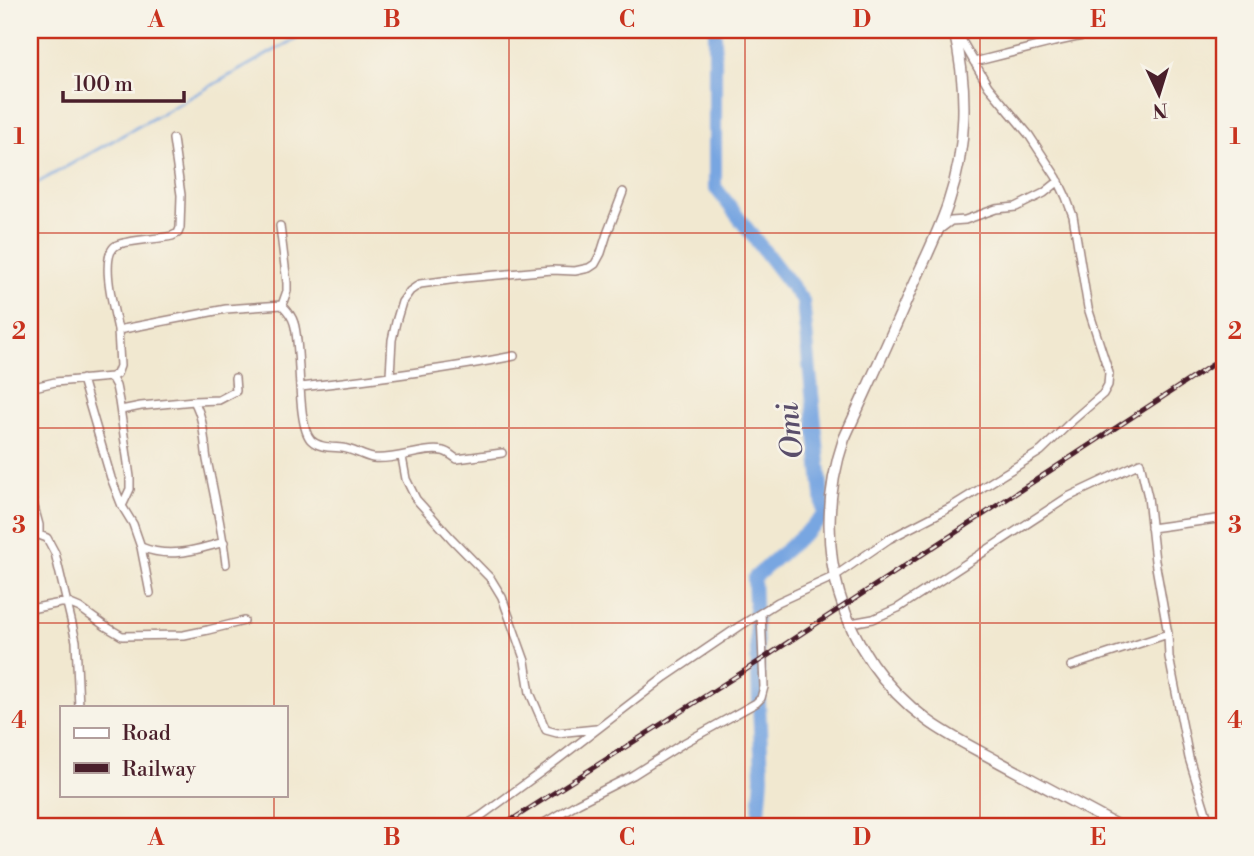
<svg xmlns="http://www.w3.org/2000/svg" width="1254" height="856" font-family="'Libre Bodoni',serif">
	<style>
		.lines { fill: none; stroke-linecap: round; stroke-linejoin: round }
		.stream { stroke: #78a6e1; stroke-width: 2.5 }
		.river { stroke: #78a6e1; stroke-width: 14 }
		.minor-casing { stroke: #9e847e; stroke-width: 10 }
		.secondary-casing { stroke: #9e847e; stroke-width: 13 }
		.minor { stroke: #fff; stroke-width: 7 }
		.secondary { stroke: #fff; stroke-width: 10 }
		.rail-casing { stroke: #4a1f2b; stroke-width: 5 }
		.rail { stroke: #f7f3e8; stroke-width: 2.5; stroke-dasharray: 8; stroke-linecap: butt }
		.grid { fill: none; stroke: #c8321e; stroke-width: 2; stroke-opacity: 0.55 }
		.labels { text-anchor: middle; stroke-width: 5; stroke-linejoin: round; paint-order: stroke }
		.water-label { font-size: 30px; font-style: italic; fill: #5a4e6b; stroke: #f7f3e8 }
		.neatline { fill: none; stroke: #c8321e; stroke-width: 2.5 }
		.grid-label { font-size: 23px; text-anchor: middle; font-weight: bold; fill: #c8321e }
	</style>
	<rect width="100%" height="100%" fill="#f7f3e8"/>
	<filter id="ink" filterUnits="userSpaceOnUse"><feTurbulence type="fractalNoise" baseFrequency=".0143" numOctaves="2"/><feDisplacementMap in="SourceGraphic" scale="14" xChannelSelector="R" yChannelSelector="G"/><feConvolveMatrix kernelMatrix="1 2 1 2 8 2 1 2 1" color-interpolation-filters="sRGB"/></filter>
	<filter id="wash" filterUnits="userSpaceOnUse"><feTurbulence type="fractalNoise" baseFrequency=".00686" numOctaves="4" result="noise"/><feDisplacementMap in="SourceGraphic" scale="28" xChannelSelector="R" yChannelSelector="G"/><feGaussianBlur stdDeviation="1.57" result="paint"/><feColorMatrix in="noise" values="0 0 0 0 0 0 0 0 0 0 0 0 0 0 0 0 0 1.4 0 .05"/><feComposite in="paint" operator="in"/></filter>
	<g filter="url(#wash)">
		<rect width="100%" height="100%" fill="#f1e8d0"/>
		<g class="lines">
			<!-- stream -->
			<path class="stream" d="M30,187L311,30"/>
			<!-- river -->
			<path class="river" d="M715,30V187L803,301L824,516L754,578L762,777L758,826"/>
		</g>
	</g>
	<g filter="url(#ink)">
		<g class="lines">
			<defs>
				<path id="minor" d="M1054,42L1082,36L1098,30
					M974,62L1054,42L1060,30
					M280,226L287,283V291L282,305
					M939,230L951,221L965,220L996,209L1016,207L1044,193L1059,181
					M118,330C115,313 98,254 117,245C127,240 159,239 172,236L178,233L180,228L181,195L173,139
					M390,375L392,340L396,322L402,302L410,291L420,284L465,278L552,270L575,271L589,268L595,264L601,253L607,234L623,192
					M111,377L116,386L119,401L130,477V489L122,506
					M82,379L111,478L122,506L133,524L141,547C170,559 196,550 224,542
					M301,387C372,379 443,370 514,356
					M30,388L55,382L111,377L117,374L120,366L118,330L226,309L282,305C287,310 292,316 294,323C302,348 296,425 311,440C319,448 332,447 342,448C353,449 362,456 373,458C396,461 423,447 443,451C448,452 452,456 457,459L502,453
					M194,401L219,400L236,391L235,378
					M121,410L141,406L194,401C204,419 204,439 207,460C214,494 222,528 226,564
					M402,457L406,479L416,499L451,538L491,579L502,597L525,661L530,693L546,730L557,733L596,729
					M30,492L39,525V535L47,538L55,553L76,641L79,707
					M1151,528L1224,518
					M141,547L150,593
					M30,609L66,602L80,608L105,626L122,636L184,635L208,630L244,621
					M851,623L873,619L898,608L1068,497L1140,463L1148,497L1155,561L1168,634L1169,657L1189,758L1210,826
					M1071,666L1168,634
					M464,826L481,816L552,764L665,677L740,626L778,602L835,576L889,539L951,507L1041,451L1074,419L1103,394L1108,385L1109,373L1088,308L1073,216L1066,197L1057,178L1046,161L1029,135L988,86L958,34
					M539,826L578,803L633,775L682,744L756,703L761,698L764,687L761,613"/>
				<path id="secondary" d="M954,30C968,87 967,148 948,204C938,234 923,263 910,292C889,342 866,390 844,439C809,542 838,654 927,720C950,737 976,749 1001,763C1040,784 1079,805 1118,826"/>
			</defs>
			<!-- minor casing -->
			<use href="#minor" class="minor-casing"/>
			<!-- secondary casing -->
			<use href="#secondary" class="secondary-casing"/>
			<!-- minor -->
			<use href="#minor" class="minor"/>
			<!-- secondary -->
			<use href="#secondary" class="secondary"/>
			<defs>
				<path id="rail" d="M502,826L738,675L1224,357"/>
			</defs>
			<!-- rail casing -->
			<use href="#rail" class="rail-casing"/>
			<!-- rail -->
			<use href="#rail" class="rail"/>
		</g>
	</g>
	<!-- grid -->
	<path class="grid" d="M274,30V707M509,30V826M745,30V826M980,30V826M30,233H1224M30,428H1224M30,623H1224M274,795V826"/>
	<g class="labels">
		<!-- water labels -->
		<g class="water-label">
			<text transform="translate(790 431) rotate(-96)" y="10">Omi</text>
		</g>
	</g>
	<!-- margin -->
	<rect width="1254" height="856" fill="none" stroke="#f7f3e8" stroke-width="77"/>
	<!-- legend -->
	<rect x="60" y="706" width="228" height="91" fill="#f7f3e8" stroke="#b29e9c" stroke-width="2"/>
	<rect x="74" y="728" width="35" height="10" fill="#ffffff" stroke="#b29e9c" stroke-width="2"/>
	<text x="122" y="740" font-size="21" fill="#4a1f2b">Road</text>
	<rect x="74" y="763" width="35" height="10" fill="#4a1f2b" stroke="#b29e9c" stroke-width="2"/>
	<text x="122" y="776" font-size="21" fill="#4a1f2b">Railway</text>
	<!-- north arrow -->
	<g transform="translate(1159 94) rotate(176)" stroke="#f7f3e8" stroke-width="5" paint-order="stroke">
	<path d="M0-5L12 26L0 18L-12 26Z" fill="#4a1f2b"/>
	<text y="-10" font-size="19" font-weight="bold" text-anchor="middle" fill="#4a1f2b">N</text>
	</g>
	<!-- scale -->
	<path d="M63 91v10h121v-10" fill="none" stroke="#4a1f2b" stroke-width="3.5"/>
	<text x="74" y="91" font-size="21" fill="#4a1f2b" stroke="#f7f3e8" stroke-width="5" paint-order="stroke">100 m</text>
	<rect x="38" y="38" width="1178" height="780" class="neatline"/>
	<g class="grid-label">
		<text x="156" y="27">A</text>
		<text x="392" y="27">B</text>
		<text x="627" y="27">C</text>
		<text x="862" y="27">D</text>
		<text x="1098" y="27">E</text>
		<text x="19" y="144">1</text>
		<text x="1235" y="144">1</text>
		<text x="19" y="339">2</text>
		<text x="1235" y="339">2</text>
		<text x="19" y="533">3</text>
		<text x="1235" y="533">3</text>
		<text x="19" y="728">4</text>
		<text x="1235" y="728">4</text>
		<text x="156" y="845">A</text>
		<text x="392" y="845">B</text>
		<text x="627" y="845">C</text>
		<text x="862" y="845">D</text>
		<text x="1098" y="845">E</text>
	</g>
</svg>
